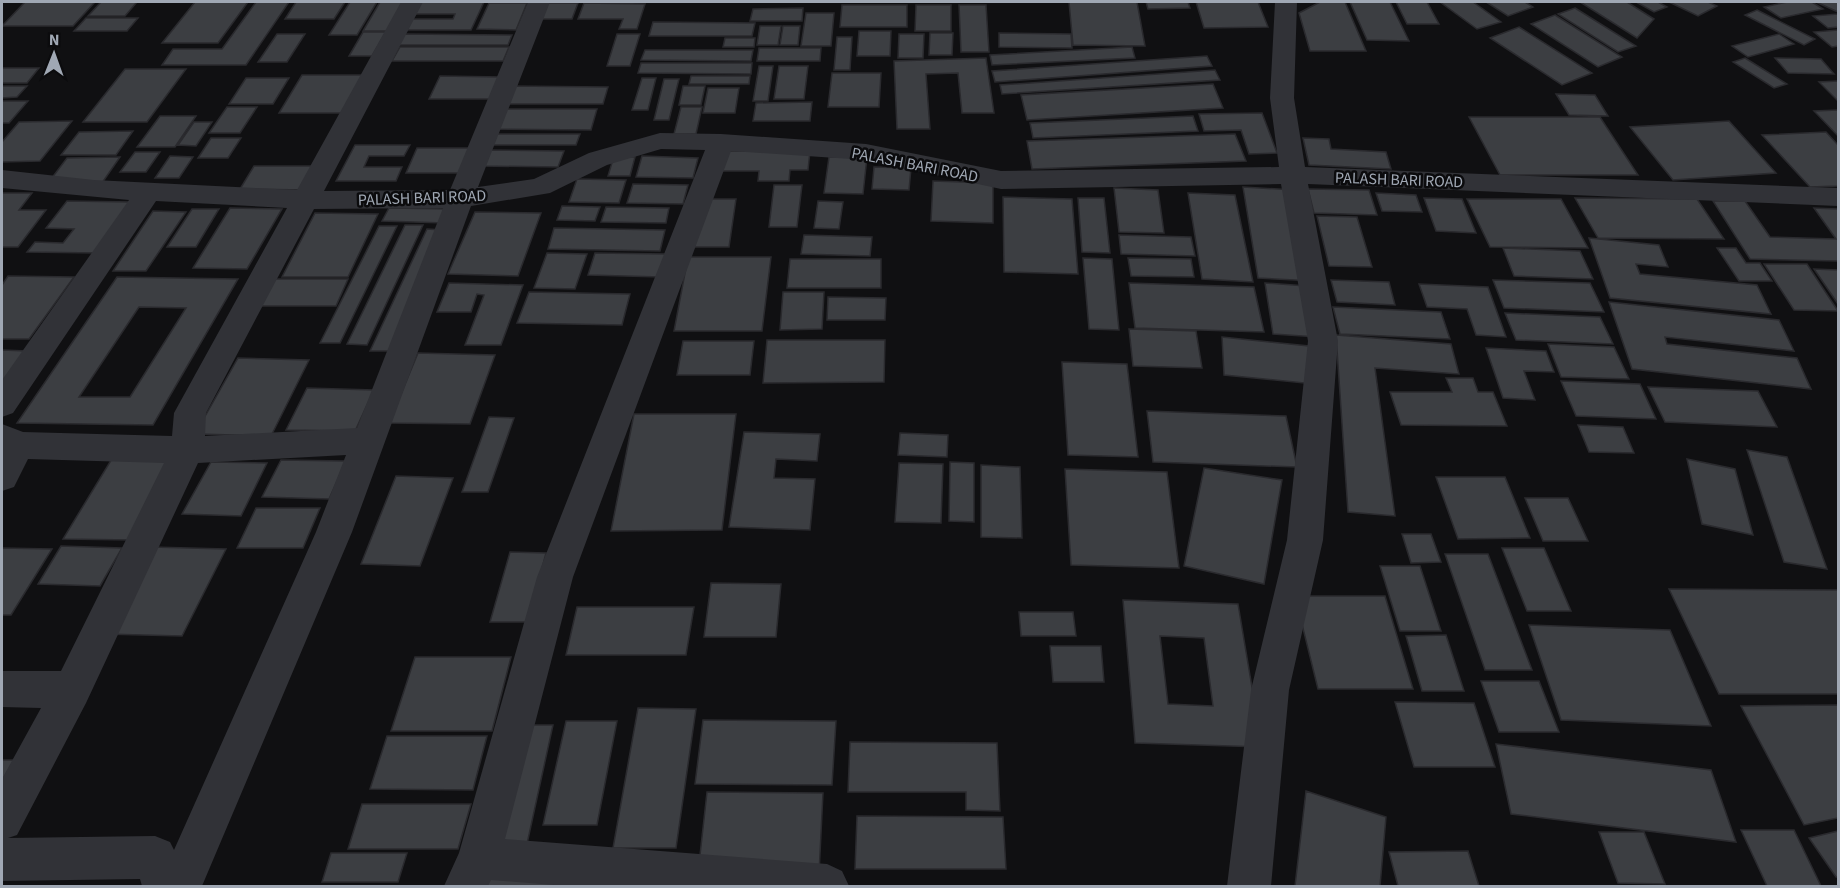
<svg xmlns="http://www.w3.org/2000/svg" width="1840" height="888" font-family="'Source Sans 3',sans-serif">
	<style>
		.building { fill: #3c3e42; stroke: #2a2a2e; stroke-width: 1.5; fill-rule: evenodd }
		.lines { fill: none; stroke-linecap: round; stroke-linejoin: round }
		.minor { fill: #313237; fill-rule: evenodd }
		.labels { text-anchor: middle; stroke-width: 5; stroke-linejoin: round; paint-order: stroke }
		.street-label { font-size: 16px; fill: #a0a8b4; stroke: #0b0b0d }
	</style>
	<rect width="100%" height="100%" fill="#101012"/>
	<!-- building -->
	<path class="building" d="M25,2H95L73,26H2Z
		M101,2H137L125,16H88Z
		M195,2H248L218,43H162Z
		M256,2H289L246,65H162L173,49H222Z
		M296,2H345L334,19H285Z
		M350,2H377L357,35H329Z
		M380,2H403L387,31H363Z
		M417,2H484L471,30H402L408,19H453L455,14H410Z
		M1069,2H1137L1145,46L1073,45Z
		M1146,2H1188L1190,8L1148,9Z
		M1196,2H1258L1268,27L1204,28Z
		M1320,2H1345L1366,51H1310L1299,13Z
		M1350,2H1390L1409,41L1367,40Z
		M1396,2H1427L1439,24H1407Z
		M1440,2H1473L1501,22L1477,29Z
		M1486,2H1525L1533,7L1508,16Z
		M1580,2H1627L1654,19L1637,38Z
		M1636,2H1658L1667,7L1654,12Z
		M1669,2H1708L1717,6L1698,16Z
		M1787,2H1812L1823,9L1781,18L1764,7Z
		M1816,2H1838V12Z
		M489,3H527L516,30L477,29Z
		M546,3H578L572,19H540Z
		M584,3L645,4L637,29H619L623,19H578Z
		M842,5H907V27H840Z
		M916,5H951V31H915Z
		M959,5H986L989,52H961Z
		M803,8L802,21H750L753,9Z
		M1575,8L1636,46L1618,52L1558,14Z
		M1757,10L1815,39L1804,45L1745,15Z
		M806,13H834L831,46H801Z
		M1838,14V27L1828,28L1813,16Z
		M1555,15L1622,57L1598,67L1531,24Z
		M86,18H138L127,31H74Z
		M653,22L755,23L752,36H649Z
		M760,26H781L778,45H757Z
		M783,26H800L798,45H780Z
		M1519,27L1592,73L1562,85L1490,38Z
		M1838,30V46L1832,47L1814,32Z
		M859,31H891L890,56H857Z
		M363,32H386L372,56H349Z
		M930,33H953L952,55H929Z
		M999,33L1071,34L1072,48L999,47Z
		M277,34H305L287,62H258Z
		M404,34L512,35L508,45H398Z
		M617,34H640L630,66H607Z
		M899,34H924L923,58H898Z
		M1779,34L1794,44L1748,57L1732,46Z
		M837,37H852L850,70H834Z
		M725,38H755L754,47H723Z
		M400,47H509L503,61H392Z
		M1132,47L1135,58L992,65L990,55Z
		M759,48H821L820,61H757Z
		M645,50H753L751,61L641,60Z
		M1207,56L1212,66L995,82L992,71Z
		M986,58L994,113H962L958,73L926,74L930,129H897L894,61Z
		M1745,58L1787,84L1774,88L1733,62Z
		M1775,58L1821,59L1834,74L1788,73Z
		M641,63H752L751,74L638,73Z
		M759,66H773L768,101H753Z
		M779,66H808L804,99H774Z
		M2,68H39L27,83H2Z
		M125,69H186L147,122H83Z
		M1215,70L1220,80L1002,94L1000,85Z
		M832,73H881L879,107H828Z
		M302,75H368L347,113H279Z
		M440,76L502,77L493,99H429Z
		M691,76H750L749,84H689Z
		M246,78H289L273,104H229Z
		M642,78H656L648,110H632Z
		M664,79H679L669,120H654Z
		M1838,81V101L1819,82Z
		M1213,84L1223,108L1027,120L1021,95Z
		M2,86H27L17,97L2,98Z
		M510,86L608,87L603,104H503Z
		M683,86H705L701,105H679Z
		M708,88H739L735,113H703Z
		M1556,94L1595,95L1608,116L1569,115Z
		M2,101H28L9,123H2Z
		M812,102L810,121H753L756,103Z
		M227,107H257L240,133H209Z
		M681,107H702L696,134H674Z
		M499,109H597L591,130L491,129Z
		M1838,110V136L1814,111Z
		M1262,113L1277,153L1249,154L1241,130L1204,131L1199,114Z
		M160,116H196L175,147H137Z
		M1193,116L1198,131L1033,138L1030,123Z
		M1469,117H1600L1638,175H1500Z
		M72,121L40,161L2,162V142L19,122Z
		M1729,121L1776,173L1673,180L1630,127Z
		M194,122H212L196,146L178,145Z
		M133,131L116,155H61L79,132Z
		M1826,132L1838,145V186L1810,187L1762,135Z
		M492,134H580L576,145H488Z
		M1235,134L1246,161L1032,169L1027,141Z
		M211,138H241L228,158H198Z
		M1303,138L1329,139L1331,149L1386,152L1391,169L1309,165Z
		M355,145H410L404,156H369L364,167H402L396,181H336Z
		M417,148H477L467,173H406Z
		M487,150L564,151L558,167L481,166Z
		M723,151H810L808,170H790L789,181H758L759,171H720Z
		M135,152H160L146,172H120Z
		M170,156L193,157L179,178H155Z
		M614,156L635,157L630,176H608Z
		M642,156L698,158L693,178L636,177Z
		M120,157L102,183H48L67,158Z
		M829,157H867L863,194L824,193Z
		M254,166H321L308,190L240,189Z
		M874,167L911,168L909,190L872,189Z
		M577,179L626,180L619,203L569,202Z
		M933,181L993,183V223L931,221Z
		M633,184L688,185L683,204L627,203Z
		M774,185H802L797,227H769Z
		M1243,187L1295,190L1314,281L1258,278Z
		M1114,188L1158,190L1164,233L1119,232Z
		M1308,189L1369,190L1377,215L1314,213Z
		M2,193H32L19,210H46L18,247H2Z
		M1188,193L1235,195L1253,282L1202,279Z
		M1376,193L1416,195L1422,212L1382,211Z
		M1003,197L1072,199L1078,274L1004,272Z
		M1078,198H1104L1110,253L1082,252Z
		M1424,198L1462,199L1476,233L1436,231Z
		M1575,198L1697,199L1724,239L1598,238Z
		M703,199H736L729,247H694Z
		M1467,199H1561L1588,248L1490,247Z
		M67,201L133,202L96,253L27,252L35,242L63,243L74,229L46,228Z
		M818,201L843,202L839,229L814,228Z
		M1713,201H1745L1770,237L1836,239L1814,208L1838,209V261L1750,259Z
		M562,206L600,207L595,221L557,220Z
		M606,207L669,208L666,223L601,222Z
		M230,208L282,209L247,269L193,268Z
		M389,208L452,209L445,223L382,221Z
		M192,209H219L196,247H167Z
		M153,211L186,212L146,271H113Z
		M475,212L541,213L518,276L448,274Z
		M315,213L378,214L348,277H282Z
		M1317,216L1357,217L1372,267L1329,266Z
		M405,225H423L367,345L347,344Z
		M379,226H397L340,343H320Z
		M554,228L665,230L660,251L548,249Z
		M427,229L443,230L389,351H370Z
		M804,235L872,237L870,256L801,254Z
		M1119,235L1191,237L1195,256L1121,254Z
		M1589,238L1659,245L1668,267L1636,264L1640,274L1757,285L1771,314L1610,298Z
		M1503,248L1580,251L1593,279L1514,276Z
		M1717,248H1736L1746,263H1760L1772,281H1739Z
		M547,253L587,254L575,289L534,288Z
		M595,253L667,254L661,277L588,275Z
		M688,257H771L762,331H674Z
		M1083,258L1112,259L1119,330L1089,329Z
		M1128,258L1191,259L1194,277L1131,276Z
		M790,259H881V288H787Z
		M1764,264H1807L1838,311L1794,310Z
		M1814,269L1838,270V304Z
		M8,276L74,277L29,339H2V285Z
		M117,277L238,279L153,425L17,423ZM139,307L186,308L130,397H79Z
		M273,279H348L336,306H258Z
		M1331,280L1389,282L1395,305L1337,302Z
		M1493,280L1590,283L1604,312L1504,308Z
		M449,283L523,285L501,345H465L484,295L477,294L471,312H437Z
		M1129,283L1254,287L1264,332L1135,328Z
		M1265,283L1307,286L1317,337L1273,334Z
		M1419,284L1488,287L1506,337L1476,335L1467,309L1427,307Z
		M529,292L630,294L622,325L517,323Z
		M783,292H824L822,329L780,330Z
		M828,297L886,298L885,320H827Z
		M1609,302L1779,320L1794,351L1665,337L1667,344L1797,358L1811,389L1632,369Z
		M1333,307L1441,312L1450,339L1340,334Z
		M1505,313L1600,317L1613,344L1516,340Z
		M1129,329L1196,331L1202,368L1133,366Z
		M1336,335L1451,344L1459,374L1375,368L1395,516L1348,512Z
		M1222,337L1309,346L1314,384L1224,375Z
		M767,340H885L884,382L763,383Z
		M683,341H754L750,375H677Z
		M1548,344L1614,347L1629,379L1561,377Z
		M1486,348L1546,351L1554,372L1524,371L1535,400L1503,398Z
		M2,350L27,351L2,386Z
		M418,353L495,355L470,424L389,423Z
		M238,358L309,360L271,436L195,434Z
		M1062,362L1127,364L1138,457L1068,455Z
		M1446,378H1473L1478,392H1493L1507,426L1401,425L1390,392H1452Z
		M1561,381L1640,384L1656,419L1576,416Z
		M1648,387L1758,391L1777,427L1665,422Z
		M307,388L374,390L355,431L286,430Z
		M1147,411L1286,416L1297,467L1153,462Z
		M634,414H736L722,530L611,531Z
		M489,417L514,418L488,492H462Z
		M1578,425L1623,427L1634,453L1589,452Z
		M744,432L820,434L817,461L776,459L774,478L815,479L810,530L729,527Z
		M900,433L948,435L947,457L898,455Z
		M1747,450L1787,457L1827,569L1784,562Z
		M113,457L178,459L132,540L63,539Z
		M1687,459L1735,469L1753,535L1702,524Z
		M281,460L346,461L329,499L262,497Z
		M211,462L267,463L241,516L182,514Z
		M950,462L974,463V522L949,521Z
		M899,463L943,464L941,523L895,522Z
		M981,465L1020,467L1022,538L981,537Z
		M1204,468L1282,480L1264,584L1184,566Z
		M1065,469L1167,472L1179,568L1071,565Z
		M396,476L453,478L420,566L361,564Z
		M1436,477H1505L1530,538L1458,539Z
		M1525,498H1568L1588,541H1543Z
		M256,508H320L303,548H237Z
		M1402,534H1431L1441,562L1411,563Z
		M61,546L122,548L100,586L38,584Z
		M152,547L226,549L182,636L104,634Z
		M2,548L52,549L11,615H2Z
		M1502,548H1544L1571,611H1527Z
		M510,552L546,553L528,622H490Z
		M1445,554H1488L1532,670H1485Z
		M1380,566H1420L1441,631H1400Z
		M711,583L781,584L776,637H704Z
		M1669,589L1838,590V694H1719Z
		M1295,596H1385L1413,689H1318Z
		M1123,600L1238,604L1262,747L1135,743ZM1160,636L1204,638L1213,706L1168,704Z
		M577,607H694L686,655H566Z
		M1019,612H1073L1076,636H1021Z
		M1529,625L1670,630L1711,726L1561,720Z
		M1446,635L1464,691H1422L1406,636Z
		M1050,646H1101L1104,682H1053Z
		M415,657H511L492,731H391Z
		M1481,681H1539L1559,732H1499Z
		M1395,702L1474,703L1495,767H1414Z
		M1838,705V818L1804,825L1741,706Z
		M638,708L696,709L676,848H613Z
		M703,720L836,721L832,785L695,784Z
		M566,721H617L597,825H543Z
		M526,725H553L527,844H497Z
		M387,736H487L473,790L370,789Z
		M850,742L997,743L1000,811L966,810V792H848Z
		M1496,744L1711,770L1736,842L1511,814Z
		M2,760H14L2,781Z
		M1306,791L1386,817L1380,886H1295Z
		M707,792L823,793L819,874L698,873Z
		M362,804H471L458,849H348Z
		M857,816L1003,817L1006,869H855Z
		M1741,830H1794L1821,886H1767Z
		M1838,831V877H1836L1809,838Z
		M1599,832H1644L1665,884L1618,883Z
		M1468,851L1479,886H1398L1389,852Z
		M331,853H407L398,882H322Z
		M484,875H563L560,886H481Z"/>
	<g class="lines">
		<!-- minor -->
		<path class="minor" d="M401,2H423L324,191L450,190L528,2H550L478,187L534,179L589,153L660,133L721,134L866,144L1001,171L1279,167L1270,98L1275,2H1297L1294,98L1305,167L1838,188V206L1308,184L1338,341L1323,540L1289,690L1271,886H1227L1251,690L1287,540L1308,341L1281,184L1001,189L866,160L731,151L573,577L505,839L827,864L842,871L849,886H566L491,880L488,886H444L459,853L537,577L705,150L661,149L607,165L550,193L471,206L352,532L202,886H142L140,879L2,881V779L41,708L2,707V671H61L164,463L28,459L14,487L2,491V424L23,432L172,436L174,413L287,208L156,201L13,413L2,417V380L129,200L2,188V170L94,180L297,190ZM443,208L357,428L205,436L206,413L314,209ZM346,455L316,532L174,850L170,842L155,836L8,838L17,835L86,703L198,463Z"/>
	</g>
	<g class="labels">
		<!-- street labels -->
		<g class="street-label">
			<text transform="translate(915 164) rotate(11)" y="6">PALASH BARI ROAD</text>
			<text transform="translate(1399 179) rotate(2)" y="6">PALASH BARI ROAD</text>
			<text transform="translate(422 197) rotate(-2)" y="6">PALASH BARI ROAD</text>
		</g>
	</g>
	<!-- border -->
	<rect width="1840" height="888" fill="none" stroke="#a0a8b4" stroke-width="6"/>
	<!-- north arrow -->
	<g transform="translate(54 54) rotate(1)" stroke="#0b0b0d" stroke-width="4.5" paint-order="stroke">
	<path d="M0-4.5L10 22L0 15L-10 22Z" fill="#a0a8b4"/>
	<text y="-9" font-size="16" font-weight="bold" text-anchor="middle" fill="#a0a8b4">N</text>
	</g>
</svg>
